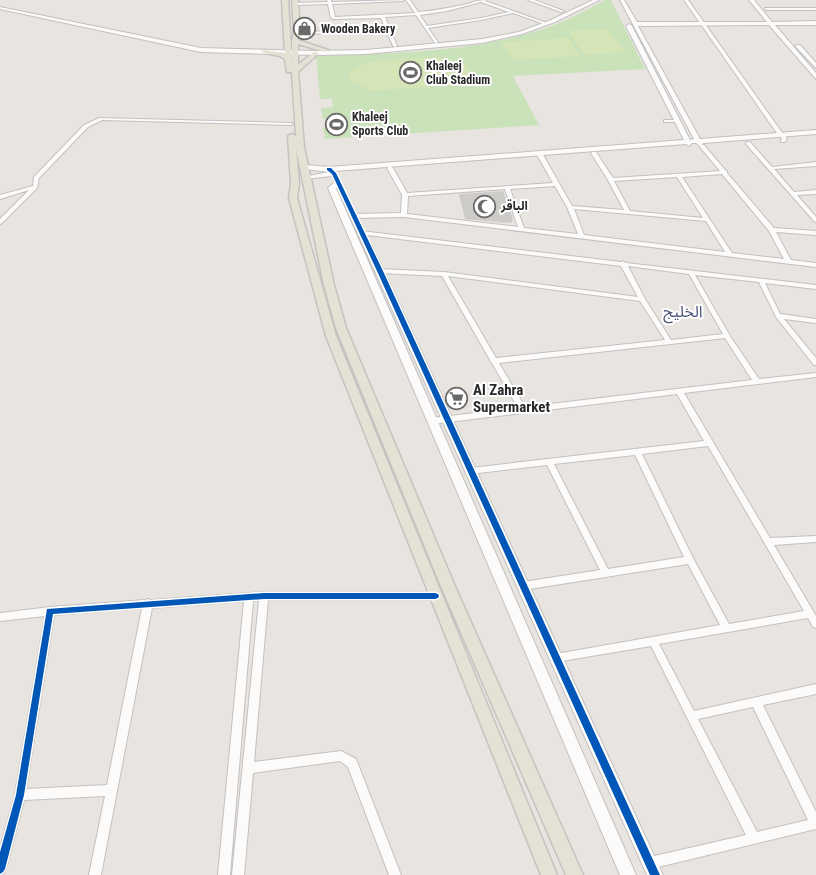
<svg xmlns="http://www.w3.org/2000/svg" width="816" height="875" font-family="'Roboto Condensed','Noto Sans Arabic',sans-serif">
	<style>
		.green { fill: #cae2ba }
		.pitch { fill: #d5e5b7 }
		.building { fill: #ceccc9 }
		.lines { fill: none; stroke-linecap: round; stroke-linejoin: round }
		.street-casing { stroke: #c2c0c1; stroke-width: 2 }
		.secondary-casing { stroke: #c2c0c1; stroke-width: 2 }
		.primary-casing { stroke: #c4c3c1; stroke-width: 3 }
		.street { fill: #fcfbfa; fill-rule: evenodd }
		.secondary { fill: #fcfbfa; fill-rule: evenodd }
		.primary { fill: #e5e1d4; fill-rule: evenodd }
		.cycleway-casing { stroke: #fff; stroke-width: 3 }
		.cycleway { fill: #0057b8; fill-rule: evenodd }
		.labels { text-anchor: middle; stroke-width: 4; stroke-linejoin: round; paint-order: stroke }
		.far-poi-label { font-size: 12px; font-weight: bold; fill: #292929; stroke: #fff; text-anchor: start }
		.poi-label { font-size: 15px; font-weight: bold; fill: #292929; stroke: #fff; text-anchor: start }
		.neighbourhood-label { font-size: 16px; fill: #4c5478; stroke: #fff }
	</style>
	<rect width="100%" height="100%" fill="#e8e4e0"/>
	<!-- green -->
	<path class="green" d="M605,0H611L645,69L513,76L539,125L325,139L323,128L337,126L336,118L323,119L321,108L333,107L332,99H320L316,56C392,53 470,53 543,29C564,22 585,11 605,0Z"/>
	<!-- pitch -->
	<path class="pitch" d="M607,29L626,52L584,55L568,31Z
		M568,38L580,56L512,60L502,42Z
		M438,58L460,62L468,66L471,71L467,77L457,85L366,91V88L353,82L348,77C352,56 420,59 438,58Z"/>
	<!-- building -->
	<path class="building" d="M503,191L513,219L512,222L508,223L465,219L459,194Z"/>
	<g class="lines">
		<defs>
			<path id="street" d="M327,0H331V2L404,0L402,1L332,4L335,17L415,13L406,0H410L418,12C433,11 448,8 463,5C472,3 477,0 486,0L485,1L547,23L544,24L513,13L481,20L428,28L438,42L436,43H435L416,15L385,17L397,46L395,47L393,46L387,32L296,34V32H297L386,30L381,18L333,19L331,18L328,4L295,5L293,4L295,3L328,2ZM481,2L509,12L481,18L427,26L420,15L447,11Z
				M528,0H534L564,11L561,12Z
				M684,0H688L783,134L787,138L785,142H781V141L782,138L779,136Z
				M765,8H816V10H766Z
				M99,118L291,123L293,124L291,125L102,120L88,127L39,178L37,188L2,223L0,224V219L29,190L0,199V195L33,186L34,177L84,125Z
				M664,120H677L679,121L677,122H664Z
				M746,142H750L772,167L816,162V166L774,169L794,192L816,190V194L797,195L816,217V222L814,221L746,144Z
				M700,145H704L725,170L727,171V173L774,228L816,231V235L776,232L791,260L816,263V267L404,217L353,218L350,216L353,214L401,213L402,195L387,168L390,166L393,168L407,193L553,183L536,153L539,151L542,153L572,206L624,210L608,180L591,153L592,152H596L613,178L720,171L700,147ZM722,174L769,231L784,259L732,253L682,177ZM677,177L703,218L630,211L614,181ZM555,186L567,207L578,234L524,228L510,189ZM505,189L518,227L407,214L408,196ZM574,209L706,221L725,252L584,235Z
				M361,231L621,262L623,261L626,263L816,285V289L765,283L780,314L816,319V323L784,319L816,358V365H814L776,317L759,282L695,275L730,336L759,379L816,373V377L684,393L770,538L816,536V542L774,545L816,616V628L813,627L808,618L659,644L694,711L816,684V694L763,705L816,812V829L650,869L646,867L644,863L646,859L650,857L746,835L651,646L556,662L553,661L551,658L553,655L556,654L720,625L688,564L523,590L520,589L519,586L520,583L523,582L600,570L547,465L470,474L467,473L466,471L467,469L470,468L704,441L677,394L432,424L429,423L428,421L429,419L432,418L518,408L492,363L490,361V360L442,276L380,273L377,271L380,269L444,272L638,297L621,266L359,234L358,233ZM628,266L689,274L723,334L671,340L645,299ZM448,276L640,301L665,340L496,358ZM725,338L752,380L525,407L499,363ZM708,446L804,611L729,624L693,558L642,454ZM635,455L684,557L608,569L554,464ZM753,707L808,820L757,832L698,719Z
				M264,592H435L438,593L439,596L438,599L435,600H268L254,762L341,751L356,759L401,875H389L348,767L340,761L253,773L244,875H232L259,600L253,601L230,875H218L244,601L152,608L101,875H89L105,796L24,800L6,869L4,873L0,875V848L15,795L45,616L0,621V613L50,607L145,600L148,599L151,600ZM142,608L107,785L26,789L54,615Z"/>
			<path id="secondary" d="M593,0H599L555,22L522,34L482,43L366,54L316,55L201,52L0,9V7L201,48L316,51L366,50L482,39L519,32L551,20Z
				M620,0H624L637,22H767L749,0H754L772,22L816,21V25H775L816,73V79L769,25L638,26L700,139L816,130V134L703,143L702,145L700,146L696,143H692L689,146L686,144L335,171L384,271L663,875H647L337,187L336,188L636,875H620L328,188L335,182L332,176L304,179V177L329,172L305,169L302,167L305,165L329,167L684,140L626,26L629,24L632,26L690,140L694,139Z
				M796,45H800L816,63V68L796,47Z"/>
			<path id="primary" d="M282,0H288L292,65V41L294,33L292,0H298L300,33L298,40L328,50L325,52L298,44V65L314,52L319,53L298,72L304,147L334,285L346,328L454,584L583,875H566L440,584L336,328L324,285L296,148L299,184L297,198L336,336L557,875H541L326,336L289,198L291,184L288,136L292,134L296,136L292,72H287L285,59L280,56L261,52L264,50L285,53Z"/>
		</defs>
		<!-- street casing -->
		<use href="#street" class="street-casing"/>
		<!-- secondary casing -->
		<use href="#secondary" class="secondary-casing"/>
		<!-- primary casing -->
		<use href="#primary" class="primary-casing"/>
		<!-- street -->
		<use href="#street" class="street"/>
		<!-- secondary -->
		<use href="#secondary" class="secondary"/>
		<!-- primary -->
		<use href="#primary" class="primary"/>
		<defs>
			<path id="cycleway" d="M327,168H331L336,173L383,271L660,875H650L377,271L332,174L327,170Z
				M264,593H435L438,594L439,596L438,598L435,599H264L53,614L24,795L5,869L3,872L0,874V852L16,795L47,609Z"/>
		</defs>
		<!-- cycleway casing -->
		<use href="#cycleway" class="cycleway-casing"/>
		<!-- cycleway -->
		<use href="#cycleway" class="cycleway"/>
	</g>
	<!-- icons -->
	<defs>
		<symbol id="shop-ring" viewBox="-11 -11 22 22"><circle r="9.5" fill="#fff" stroke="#6c6a69" stroke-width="1.5"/><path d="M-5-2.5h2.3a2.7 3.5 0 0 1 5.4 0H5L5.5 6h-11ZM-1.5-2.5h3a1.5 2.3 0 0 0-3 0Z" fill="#6c6a69"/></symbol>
		<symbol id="stadium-ring" viewBox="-11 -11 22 22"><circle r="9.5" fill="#fff" stroke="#6c6a69" stroke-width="1.5"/><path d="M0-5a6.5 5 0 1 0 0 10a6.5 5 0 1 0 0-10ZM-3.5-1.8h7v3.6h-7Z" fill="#6c6a69"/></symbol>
		<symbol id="mosque-ring" viewBox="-11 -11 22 22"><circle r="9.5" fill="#fff" stroke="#6c6a69" stroke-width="1.5"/><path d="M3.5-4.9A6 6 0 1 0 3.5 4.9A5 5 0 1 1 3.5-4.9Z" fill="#6c6a69"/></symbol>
		<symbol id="supermarket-ring" viewBox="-11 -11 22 22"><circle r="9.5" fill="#fff" stroke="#6c6a69" stroke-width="1.5"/><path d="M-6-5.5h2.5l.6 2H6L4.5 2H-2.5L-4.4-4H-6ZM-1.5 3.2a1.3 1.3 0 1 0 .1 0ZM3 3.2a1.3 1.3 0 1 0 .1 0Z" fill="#6c6a69"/></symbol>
	</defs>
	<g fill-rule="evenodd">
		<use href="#shop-ring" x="292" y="16" width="25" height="25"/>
		<use href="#stadium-ring" x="398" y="60" width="25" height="25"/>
		<use href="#stadium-ring" x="324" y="112" width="25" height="25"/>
		<use href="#mosque-ring" x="472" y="194" width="25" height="25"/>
		<use href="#supermarket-ring" x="444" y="386" width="25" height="25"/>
	</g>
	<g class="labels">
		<!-- far-poi labels -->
		<g class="far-poi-label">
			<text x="321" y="33">Wooden Bakery</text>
			<text x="426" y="70">Khaleej<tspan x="426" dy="14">Club Stadium</tspan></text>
			<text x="352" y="121">Khaleej<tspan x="352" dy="14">Sports Club</tspan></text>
			<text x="501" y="210">الباقر</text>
		</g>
		<!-- poi labels -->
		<g class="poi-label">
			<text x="473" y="395">Al Zahra<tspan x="473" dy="17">Supermarket</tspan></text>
		</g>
		<!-- neighbourhood labels -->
		<g class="neighbourhood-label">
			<text x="683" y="317">الخليج</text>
		</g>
	</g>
</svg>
